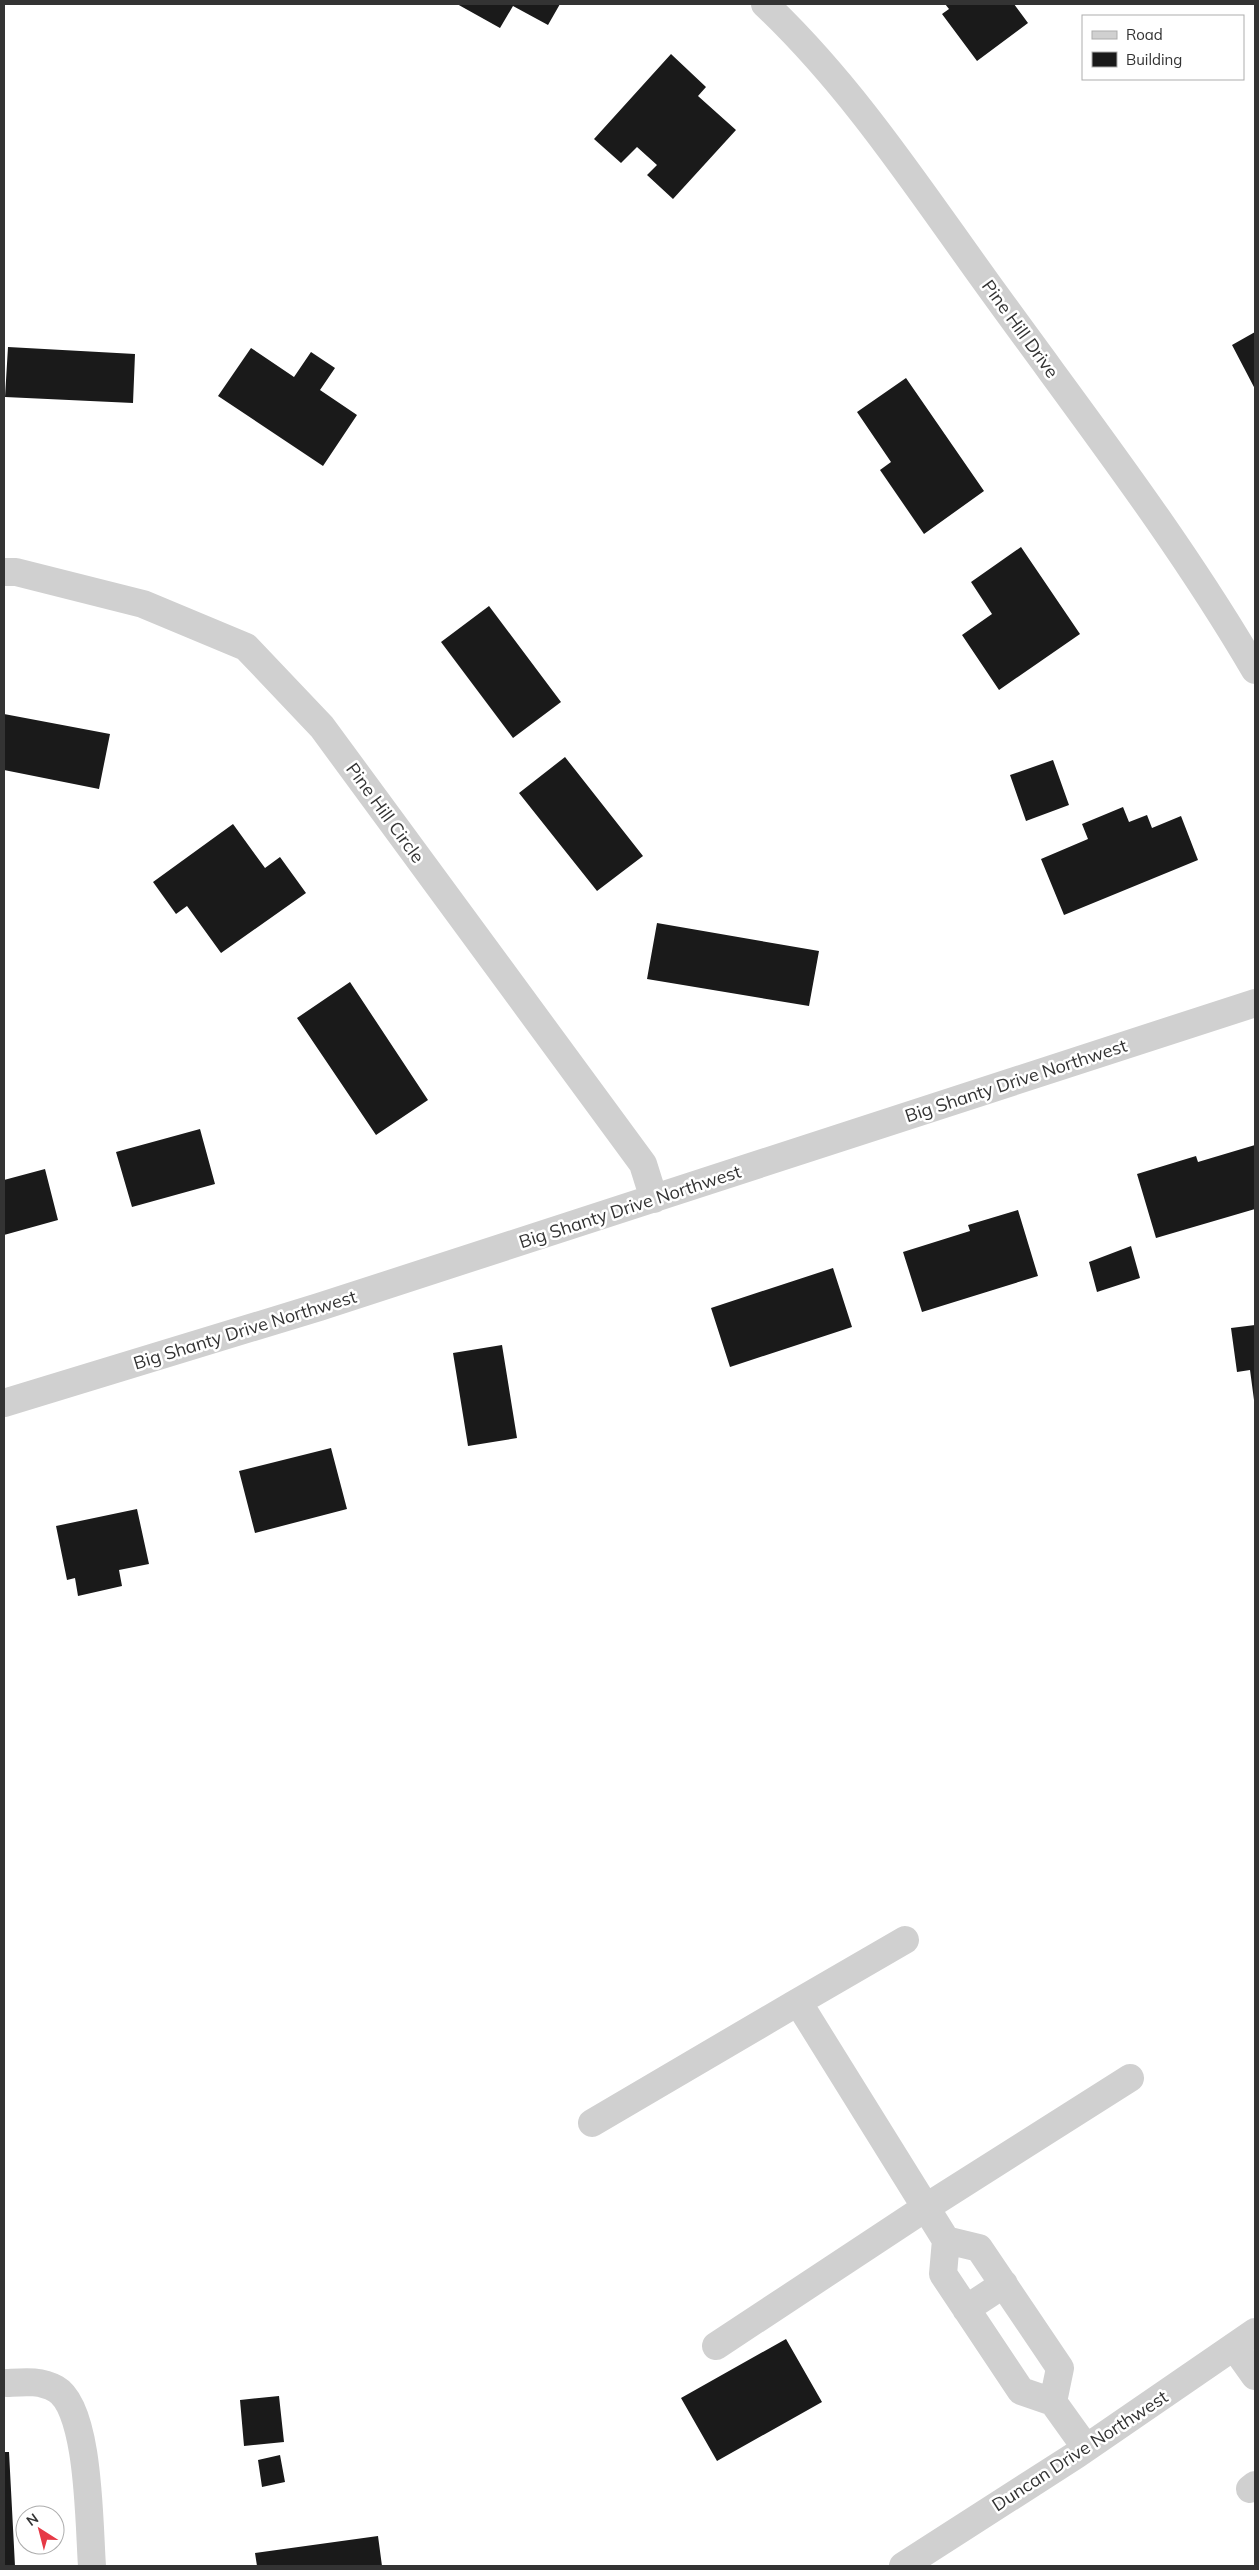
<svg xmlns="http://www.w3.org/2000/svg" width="1259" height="2570" font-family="Mulish,sans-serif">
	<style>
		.building { fill: #1a1a1a }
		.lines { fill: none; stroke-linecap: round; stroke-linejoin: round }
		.minor { stroke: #d0d0d0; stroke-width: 28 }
		.labels { text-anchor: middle; stroke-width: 5; stroke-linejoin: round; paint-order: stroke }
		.street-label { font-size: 18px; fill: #333; stroke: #fff }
	</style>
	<rect width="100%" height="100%" fill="#fff"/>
	<!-- building -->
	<path class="building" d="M457,4H560L548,25L513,6L500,28Z
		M945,4H1014L1028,23L977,61L942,14L949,9Z
		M671,54L706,87L698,96L736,130L673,199L647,175L657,165L637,147L621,163L594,139Z
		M1255,332V389L1232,345Z
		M8,347L135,354L133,403L5,397Z
		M251,348L294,377L311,352L335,368L320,390L357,415L323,466L218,396Z
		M906,378L984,491L924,534L880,470L891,462L857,412Z
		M1021,547L1080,634L999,690L962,635L992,614L971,582Z
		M489,606L561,702L513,738L441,642Z
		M4,714L110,734L99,789L4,770Z
		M565,757L643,856L597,891L519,793Z
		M1053,760L1069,805L1026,821L1010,775Z
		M1123,807L1129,822L1147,815L1152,828L1181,816L1198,860L1064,915L1041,859L1088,839L1082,824Z
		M233,824L265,868L280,857L306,893L221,953L187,906L176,914L153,882Z
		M657,923L819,951L809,1006L647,979Z
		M350,982L428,1100L376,1135L297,1018Z
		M200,1129L215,1184L132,1207L116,1152Z
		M1255,1145V1209L1156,1238L1137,1174L1196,1156L1198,1162Z
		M45,1169L58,1220L4,1235V1180Z
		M1018,1210L1038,1276L922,1312L903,1252L970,1231L968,1225Z
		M1131,1246L1140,1278L1097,1292L1089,1262Z
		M833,1268L852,1327L730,1367L711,1308Z
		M1255,1325V1400H1254L1250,1370L1237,1372L1231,1328Z
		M502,1345L517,1438L468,1446L453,1353Z
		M331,1448L347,1509L255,1533L239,1471Z
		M137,1509L149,1564L119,1570L122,1586L78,1596L75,1578L67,1580L56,1526Z
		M786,2339L822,2402L717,2461L681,2398Z
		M279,2396L284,2442L244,2446L240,2400Z
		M4,2452H9L15,2566H4Z
		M280,2455L285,2482L262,2487L258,2460Z
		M378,2536L382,2566H257L255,2553Z"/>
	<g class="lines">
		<!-- minor -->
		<path class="minor" d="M765,4C856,90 924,197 997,297C1086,420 1179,540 1255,670
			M4,572H16L143,604L246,647L322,727L643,1164L654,1199
			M4,1403L319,1307L1255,1003
			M798,2002L905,1940
			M592,2123L798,2002L946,2240
			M966,2309L1004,2284
			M716,2346L925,2208L1130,2078
			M1235,2348L1255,2376
			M7,2383C24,2382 40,2380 56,2389C90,2408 89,2528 92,2566
			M1053,2402L1060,2368L979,2248L946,2240L943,2274L1021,2391L1053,2402L1086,2448
			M1250,2489L1255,2485
			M903,2566L1076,2455L1255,2332"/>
	</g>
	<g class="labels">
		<!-- street labels -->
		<g class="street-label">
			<text transform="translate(1020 329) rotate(54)" y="6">Pine Hill Drive</text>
			<text transform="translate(385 813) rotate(54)" y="6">Pine Hill Circle</text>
			<text transform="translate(1016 1081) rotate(-18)" y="6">Big Shanty Drive Northwest</text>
			<text transform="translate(630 1207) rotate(-18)" y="6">Big Shanty Drive Northwest</text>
			<text transform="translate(245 1330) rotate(-17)" y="6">Big Shanty Drive Northwest</text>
			<text transform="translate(1080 2451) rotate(-33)" y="6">Duncan Drive Northwest</text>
		</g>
	</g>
	<!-- border -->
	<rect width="1259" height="2570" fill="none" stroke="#333333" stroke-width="10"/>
	<!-- legend -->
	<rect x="1082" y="15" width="162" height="65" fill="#ffffff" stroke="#adadad"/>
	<rect x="1092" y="31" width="25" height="8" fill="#d0d0d0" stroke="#adadad"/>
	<text x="1126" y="40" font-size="15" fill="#333333">Road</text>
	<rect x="1092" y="52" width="25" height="15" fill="#1a1a1a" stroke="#adadad"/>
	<text x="1126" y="65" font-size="15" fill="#333333">Building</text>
	<!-- north arrow -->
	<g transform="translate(40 2530) rotate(324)"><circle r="24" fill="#ffffff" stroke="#adadad"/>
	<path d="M0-4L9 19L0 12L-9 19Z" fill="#e63946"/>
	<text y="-8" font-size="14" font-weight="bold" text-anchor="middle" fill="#333333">N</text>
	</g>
</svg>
